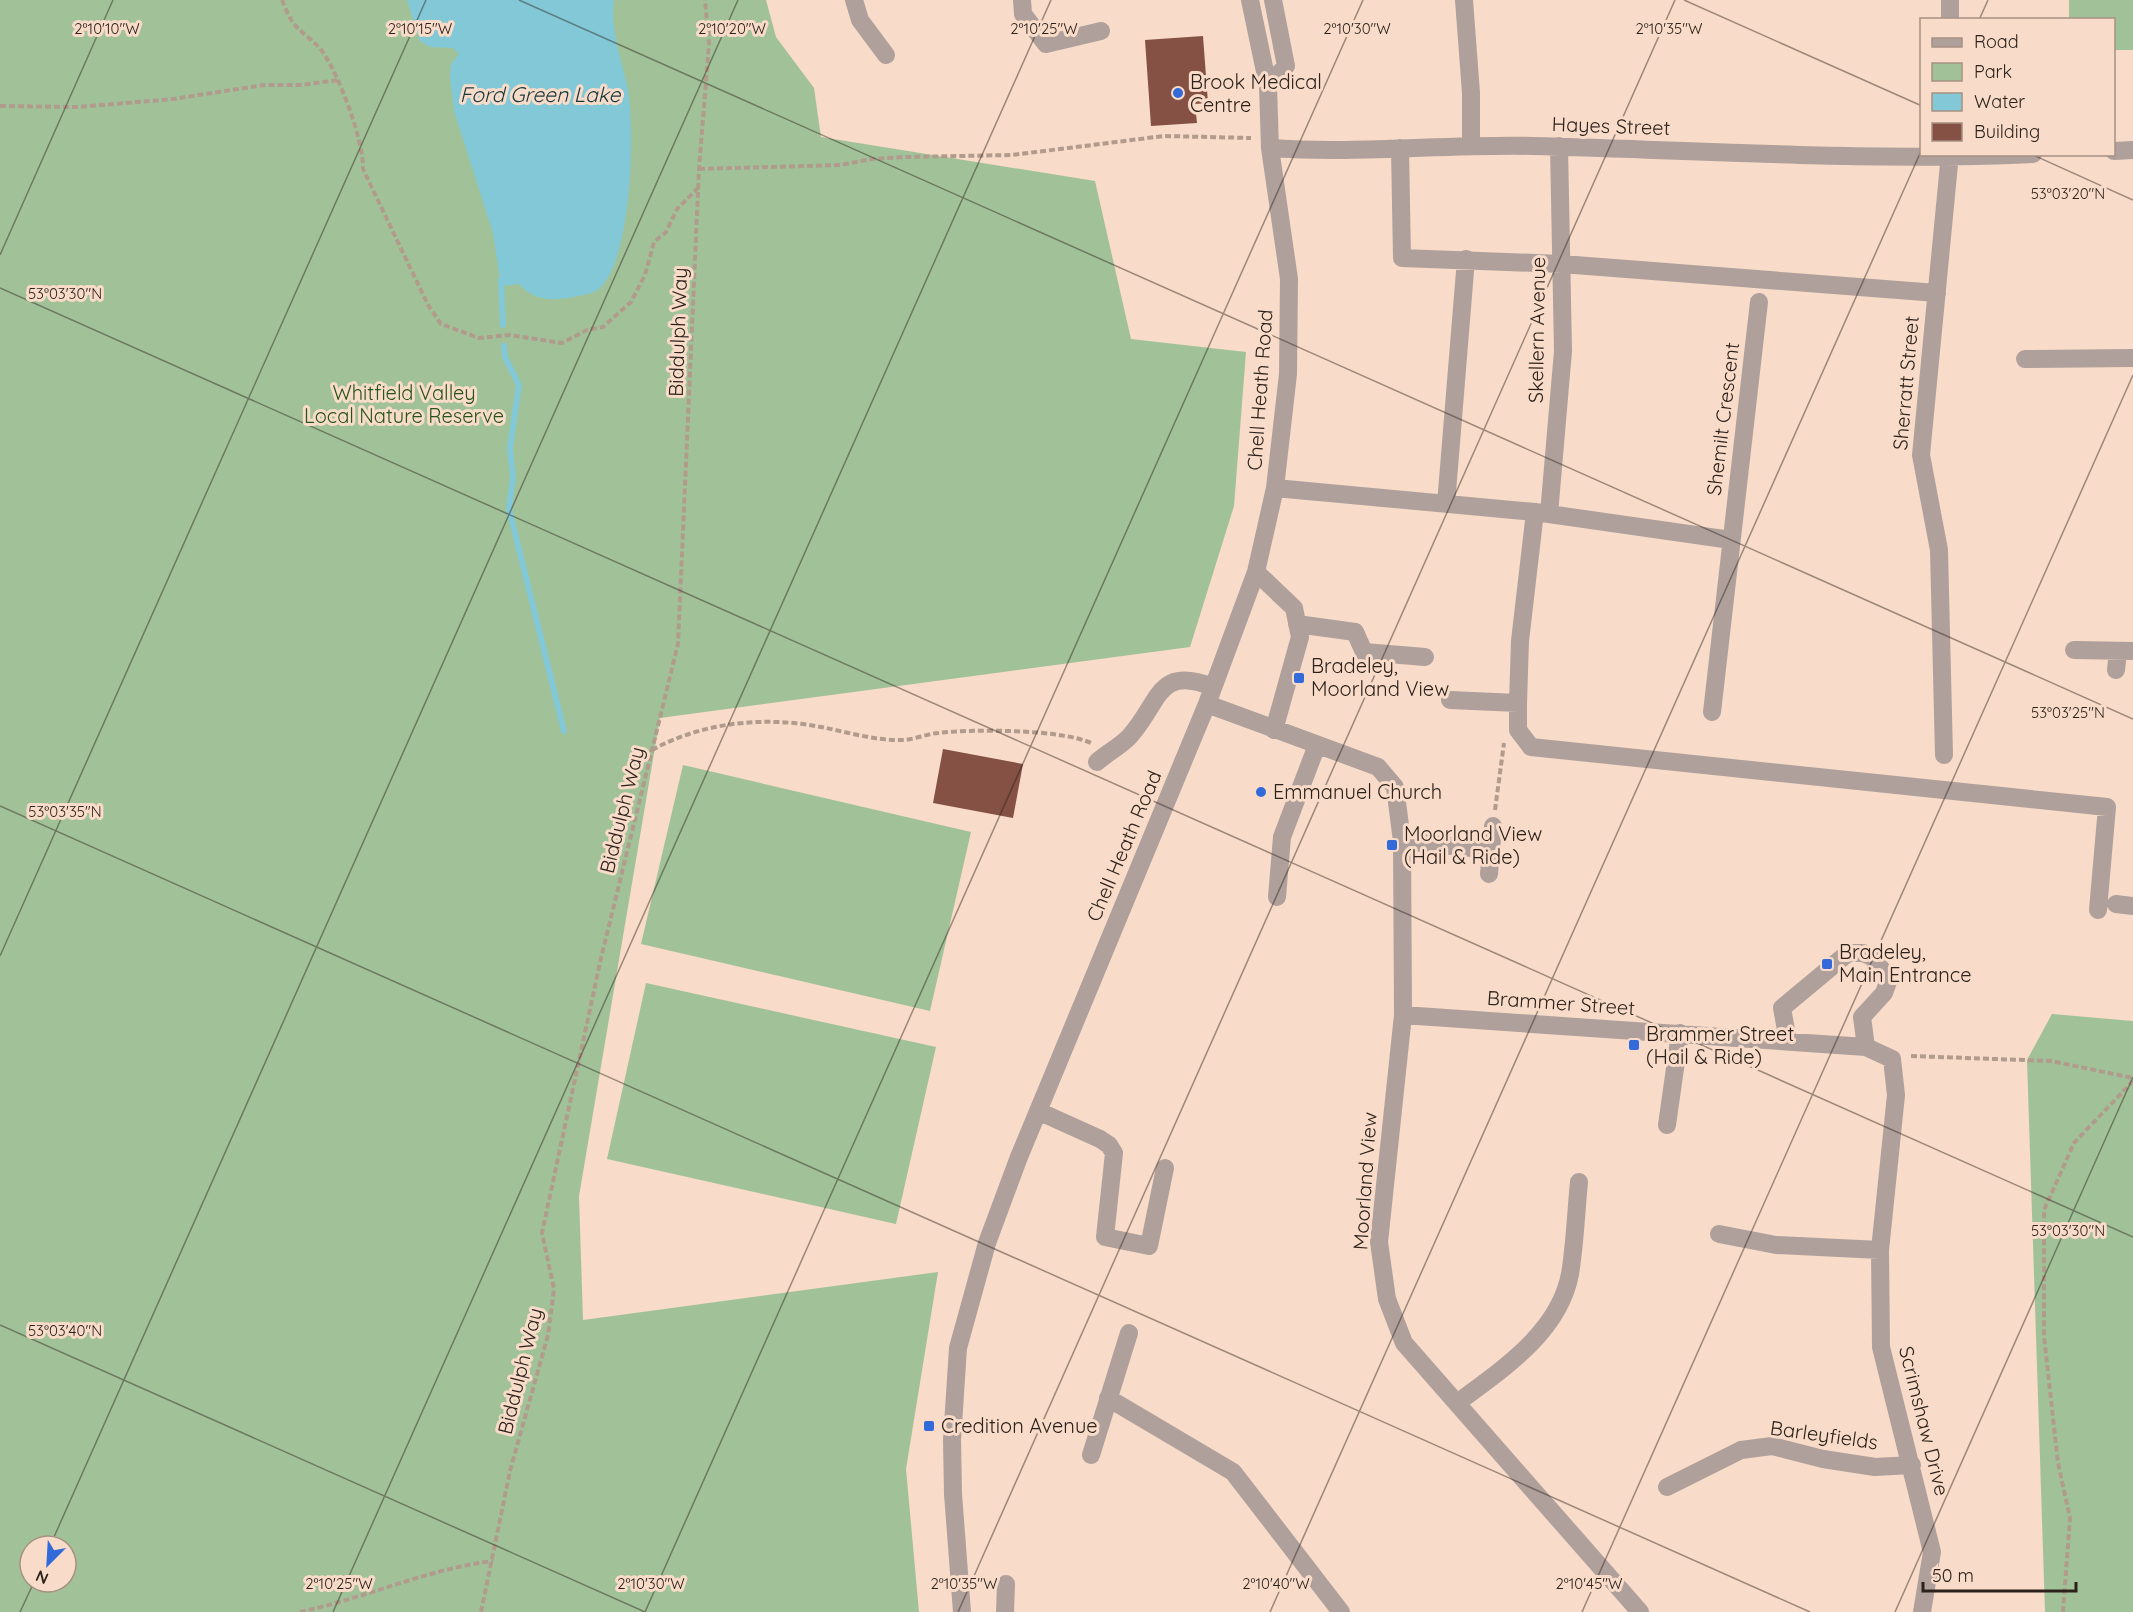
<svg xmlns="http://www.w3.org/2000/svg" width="2133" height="1612" font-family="Quicksand,sans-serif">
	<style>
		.green { fill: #a1c299; fill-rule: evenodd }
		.water { fill: #83c8d6 }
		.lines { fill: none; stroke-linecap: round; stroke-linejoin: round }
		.stream { stroke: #83c8d6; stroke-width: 6 }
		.building { fill: #845144 }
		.path { stroke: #b19b8c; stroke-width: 4; stroke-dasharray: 6 3; stroke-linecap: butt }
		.minor { stroke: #afa09c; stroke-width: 18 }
		.ticks { fill: none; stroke: #2c221b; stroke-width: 1.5; stroke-opacity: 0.45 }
		.poi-dot { fill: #336ad9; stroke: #f8dbc8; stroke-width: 2 }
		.labels { text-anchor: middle; stroke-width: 6; stroke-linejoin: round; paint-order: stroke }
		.poi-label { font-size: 20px; fill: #2c221b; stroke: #f8dbc8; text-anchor: start }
		.street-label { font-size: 20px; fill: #2c221b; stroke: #f8dbc8 }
		.park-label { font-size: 20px; fill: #255419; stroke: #f8dbc8 }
		.water-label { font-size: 21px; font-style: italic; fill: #15383e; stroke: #f8dbc8 }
		.ticks-label { font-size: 15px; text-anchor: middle; fill: #2c221b; stroke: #f8dbc8; stroke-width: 6; stroke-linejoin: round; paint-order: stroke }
	</style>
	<rect width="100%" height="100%" fill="#f8dbc8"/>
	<!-- green -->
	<path class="green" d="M0,0H766L776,37L814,88L821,137L1095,181L1131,339L1246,352L1234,506L1190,647L660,718L579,1196L583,1320L938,1272L906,1469L919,1612H0ZM30,1546H66V1582H30Z
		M2069,0H2133V50H2114V20L2069,19Z
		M683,765L971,832L930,1011L641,944Z
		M646,983L936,1047L896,1224L607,1159Z
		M2052,1014L2133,1021V1612H2045L2027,1060Z"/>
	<!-- water -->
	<path class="water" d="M407,0H614C610,29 621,58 627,85C636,127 632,260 599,289C593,294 581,295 573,297C553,301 534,301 519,284L501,286L493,233L454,111L450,77L451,64L459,54L453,48L430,47L420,41Z"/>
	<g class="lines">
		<!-- stream -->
		<path class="stream" d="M501,280L503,325
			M504,346L505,357L519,385L510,448L513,477L509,509L564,731"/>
	</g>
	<!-- building -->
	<path class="building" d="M1203,36L1208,103L1195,104L1197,123L1151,126L1145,40Z
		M943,749L1023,764L1013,818L933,803Z"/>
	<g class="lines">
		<!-- path -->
		<path class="path" d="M282,0C285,7 288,15 292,21C300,33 314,40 322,51C339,74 364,142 363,169L428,305L441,324L479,338L509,335L562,343L587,330L603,327L631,302L645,275L654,242L666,232L677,209L698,188
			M0,106L78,107L173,99L264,85H300L339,80
			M699,169L840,165L872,159L906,157L1012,155L1164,136L1251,138
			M652,750C703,722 764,716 821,727C847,732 876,741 902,740C913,740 926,734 938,733C974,729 1060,729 1091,743
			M1495,810L1504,743
			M1911,1056L2051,1061L2133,1078
			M300,1612C366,1598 427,1569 493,1561
			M481,1612L510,1471L548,1335L554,1289L542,1233L601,958L678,644L699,169L709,44L705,0
			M2063,1612L2070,1518L2058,1463L2044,1336V1210L2074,1143L2133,1081"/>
		<!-- minor -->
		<path class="minor" d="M854,0L860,20L886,55
			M1022,0L1023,14L1046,44L1101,31
			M1464,0L1471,93V144
			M1950,20V0
			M1268,86L1286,66L1273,0
			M1270,148C1358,154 1446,144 1533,146C1700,150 1867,162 2033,154
			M1400,148L1402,258L1562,264L1937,293
			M2114,151L2133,150
			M2025,359L2133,358
			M1275,488L1535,512L1731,540
			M1446,504L1466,259
			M1535,512L1520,641L1518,703V730L1531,747L2107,807L2098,910
			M1549,514L1563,351L1559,146
			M1256,572L1294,608L1300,637L1274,730
			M1297,624L1355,632L1364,652L1425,657
			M2074,650L2133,651
			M2116,670L2118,651
			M1450,700L1518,703
			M1207,704L1378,767L1395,787L1402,841L1403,1015L1379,1242L1387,1299L1404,1343L1640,1612
			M1712,712L1759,302
			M1944,755L1939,550L1921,455L1950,154
			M1097,762C1107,753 1121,746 1130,736C1161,701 1157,665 1213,687
			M1402,841L1491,850
			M1489,874L1493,826
			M1277,897L1282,837L1317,745
			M2116,904L2133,906
			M1403,1015L1866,1047L1892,1059L1896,1095L1880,1250L1881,1347L1932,1552L1922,1612
			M1788,1041L1782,1008L1848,953H1863L1872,957L1889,979L1884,993L1862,1017L1866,1047
			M1038,1111L1100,1139L1109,1145L1114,1153L1105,1237L1149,1246L1165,1168
			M1667,1125L1680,1033
			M1719,1234L1776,1245L1880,1250
			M1108,1398L1233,1472L1341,1612
			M1457,1403C1501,1370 1559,1333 1570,1274C1575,1244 1576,1212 1579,1182
			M1091,1455L1129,1333
			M1667,1487L1741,1450L1772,1446L1823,1459L1875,1467L1912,1465
			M962,1612L953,1494L952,1440L958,1348L987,1243L1019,1157L1207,704L1256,572L1275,488L1288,374L1289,279L1270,148L1268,86L1250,0
			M1005,1612L1006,1584"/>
	</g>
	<!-- ticks -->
	<path class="ticks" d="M519,0L2133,719M1684,0L1922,106M1979,20L1988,0M2031,154L2133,200M0,255L113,0M0,288L2133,1237M0,806L1810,1612M0,956L426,0M0,1325L645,1612M50,1546L738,0M20,1612L34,1582M333,1612L1051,0M645,1612L1363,0M958,1612L1675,0M1270,1612L1922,149M1582,1612L2133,375M1895,1612L2133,1077"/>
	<!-- markers -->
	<g class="poi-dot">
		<circle cx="1178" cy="93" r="6"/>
		<rect x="1293" y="672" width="12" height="12" rx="3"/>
		<circle cx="1261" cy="792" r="6"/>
		<rect x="1386" y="839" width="12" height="12" rx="3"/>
		<rect x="1821" y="958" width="12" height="12" rx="3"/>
		<rect x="1628" y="1039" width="12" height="12" rx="3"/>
		<rect x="923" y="1420" width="12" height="12" rx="3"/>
	</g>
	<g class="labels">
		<!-- poi labels -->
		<g class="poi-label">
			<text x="1190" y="89">Brook Medical<tspan x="1190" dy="23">Centre</tspan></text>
			<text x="1311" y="673">Bradeley,<tspan x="1311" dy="23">Moorland View</tspan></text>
			<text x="1273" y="799">Emmanuel Church</text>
			<text x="1404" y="841">Moorland View<tspan x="1404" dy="23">(Hail &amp; Ride)</tspan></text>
			<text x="1839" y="959">Bradeley,<tspan x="1839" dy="23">Main Entrance</tspan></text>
			<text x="1646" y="1041">Brammer Street<tspan x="1646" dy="23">(Hail &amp; Ride)</tspan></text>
			<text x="941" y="1433">Credition Avenue</text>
		</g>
		<!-- street labels -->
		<g class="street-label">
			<text transform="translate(1611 126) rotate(2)" y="7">Hayes Street</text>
			<text transform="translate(1537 330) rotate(-89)" y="7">Skellern Avenue</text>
			<text transform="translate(678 332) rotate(-88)" y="7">Biddulph Way</text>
			<text transform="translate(1906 383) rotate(-85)" y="7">Sherratt Street</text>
			<text transform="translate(1260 390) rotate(-86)" y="7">Chell Heath Road</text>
			<text transform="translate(1723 419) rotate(-83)" y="7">Shemilt Crescent</text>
			<text transform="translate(622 810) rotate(-76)" y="7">Biddulph Way</text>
			<text transform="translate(1124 846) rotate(-67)" y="7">Chell Heath Road</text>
			<text transform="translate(1561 1003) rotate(4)" y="7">Brammer Street</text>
			<text transform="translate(1365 1181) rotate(-86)" y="7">Moorland View</text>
			<text transform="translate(520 1371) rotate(-76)" y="7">Biddulph Way</text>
			<text transform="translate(1924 1421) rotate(76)" y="7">Scrimshaw Drive</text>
			<text transform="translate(1824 1435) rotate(8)" y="7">Barleyfields</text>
		</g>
		<!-- park labels -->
		<g class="park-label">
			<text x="404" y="400">Whitfield Valley<tspan x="404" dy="23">Local Nature Reserve</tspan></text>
		</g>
		<!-- water labels -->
		<g class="water-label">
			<text x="540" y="102">Ford Green Lake</text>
		</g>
	</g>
	<g class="ticks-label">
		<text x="107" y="34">2°10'10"W</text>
		<text x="420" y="34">2°10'15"W</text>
		<text x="732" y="34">2°10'20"W</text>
		<text x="1044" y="34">2°10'25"W</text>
		<text x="1357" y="34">2°10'30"W</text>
		<text x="1669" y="34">2°10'35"W</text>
		<text x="2068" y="199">53°03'20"N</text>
		<text x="65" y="299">53°03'30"N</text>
		<text x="2068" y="718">53°03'25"N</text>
		<text x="65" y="817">53°03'35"N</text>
		<text x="2068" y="1236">53°03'30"N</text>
		<text x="65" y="1336">53°03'40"N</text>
		<text x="339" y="1589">2°10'25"W</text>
		<text x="651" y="1589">2°10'30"W</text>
		<text x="964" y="1589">2°10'35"W</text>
		<text x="1276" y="1589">2°10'40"W</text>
		<text x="1589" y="1589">2°10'45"W</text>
	</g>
	<!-- legend -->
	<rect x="1920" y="18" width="195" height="138" fill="#f8dbc8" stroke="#a69183" stroke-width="1.5"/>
	<rect x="1932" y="38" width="30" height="9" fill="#afa09c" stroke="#a69183" stroke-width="1.5"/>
	<text x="1974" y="48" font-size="18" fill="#2c221b">Road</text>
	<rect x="1932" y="63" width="30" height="18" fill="#a1c299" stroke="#a69183" stroke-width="1.5"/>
	<text x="1974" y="78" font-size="18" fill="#2c221b">Park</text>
	<rect x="1932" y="93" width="30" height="18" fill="#83c8d6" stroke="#a69183" stroke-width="1.5"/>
	<text x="1974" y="108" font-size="18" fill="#2c221b">Water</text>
	<rect x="1932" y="123" width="30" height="18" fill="#845144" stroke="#a69183" stroke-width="1.5"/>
	<text x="1974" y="138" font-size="18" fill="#2c221b">Building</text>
	<!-- north arrow -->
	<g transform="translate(48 1564) rotate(204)"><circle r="28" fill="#f8dbc8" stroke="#a69183" stroke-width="1.5"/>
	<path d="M0-4.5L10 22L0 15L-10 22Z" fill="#336ad9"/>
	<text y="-9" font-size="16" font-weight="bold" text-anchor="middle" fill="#2c221b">N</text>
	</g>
	<!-- scale -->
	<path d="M1923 1582v9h153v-9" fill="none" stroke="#2c221b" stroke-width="3"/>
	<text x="1932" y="1582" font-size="18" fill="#2c221b" stroke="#f8dbc8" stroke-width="4.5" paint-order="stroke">50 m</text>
</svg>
